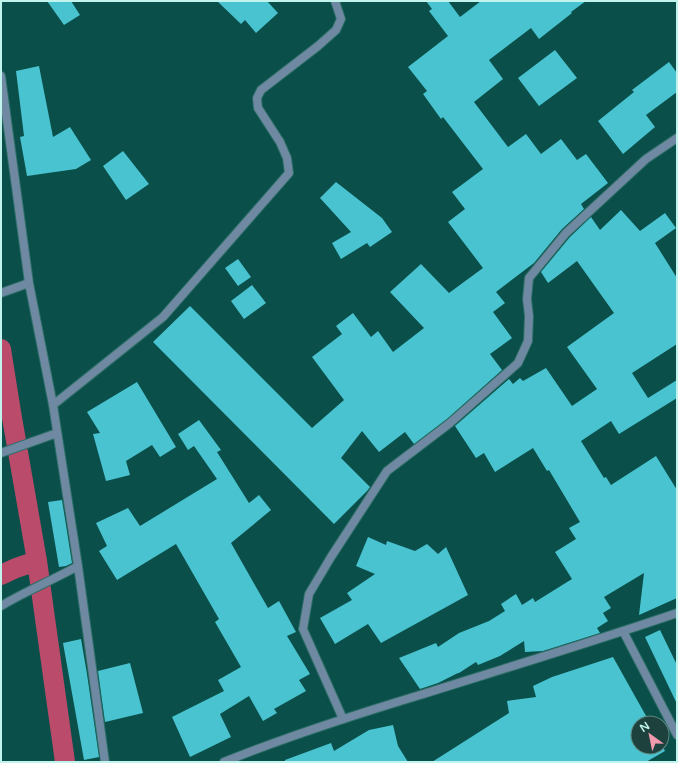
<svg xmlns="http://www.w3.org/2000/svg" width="678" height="763" font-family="'Varela Round',sans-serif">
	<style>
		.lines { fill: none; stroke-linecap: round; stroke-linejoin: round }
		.canal { stroke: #bb4b6b; stroke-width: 20 }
		.building { fill: #49c3d0 }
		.minor-casing { stroke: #2b6d66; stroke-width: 10 }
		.tertiary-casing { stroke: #2b6d66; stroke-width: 10 }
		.minor { stroke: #6e89a1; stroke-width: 8 }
		.tertiary { stroke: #6e89a1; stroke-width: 8 }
	</style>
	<rect width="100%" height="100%" fill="#0a4f49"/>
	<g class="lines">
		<!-- canal -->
		<path class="canal" d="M1,349L11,412L37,561L65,762
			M1,575L16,568L37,561"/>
	</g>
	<!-- building -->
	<path class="building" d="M47,1H71L80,15L64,25Z
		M217,1H267L278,13L256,33L245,20L241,24Z
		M426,1H448L460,17L481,1H586L571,12L572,13L539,39L531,28L489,60L503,79L474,102L508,147L526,134L541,154L561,139L577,160L586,154L608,183L581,204L584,209L562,229L534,263L496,292L505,303L493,312L512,338L490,354L502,370L447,419L414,444L405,432L379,452L362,431L341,458L370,487L367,491L334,524L153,342L190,306L312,428L344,400L312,357L342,334L336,326L353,313L371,337L378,331L393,352L424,328L390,292L421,264L449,293L483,268L448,222L465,209L452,192L483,169L443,117L441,119L423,94L427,91L408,67L448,36L429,11L432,9Z
		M555,50L577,78L539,106L518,78Z
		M669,62L677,73V92L646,115L655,127L623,154L598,121L634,92L632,90Z
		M39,66L53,137L70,127L91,160L76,169L27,176L20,137L24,136L16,71Z
		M123,151L149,184L126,200L103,166Z
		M336,182L382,218L392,232L370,247L367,243L341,259L332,243L351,232L320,198Z
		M621,210L640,231L665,213L676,228L655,243L677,278V344L632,373L648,398L677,380V398L619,434L611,421L581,441L604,478L606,477L611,485L656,456L677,490V598L639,615L644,573L604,597L611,608L603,613L608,621L597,628L600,633L543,651L525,652L524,641L500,656L478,665L476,662L459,673H458L438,683L420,689L399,658L436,643L438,647L459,633L489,621L505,611L501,604L516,594L522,605L533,598L535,602L572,579L555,552L576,539L569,528L580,522L549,470L547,471L533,448L495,472L484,453L476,458L455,426L509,379L513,384L520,378L523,381L546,368L572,406L597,389L567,347L614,313L577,261L548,283L541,272L570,237L591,217L600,230Z
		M238,259L251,277L238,286L225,268Z
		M252,285L266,303L244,319L231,301Z
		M137,382L176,447L160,457L152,445L126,461L130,475L106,481L93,434L100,433L87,412Z
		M199,420L221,450L217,452L249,503L259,495L271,510L231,543L268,608L279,601L296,632L287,636L310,674L299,680L306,691L274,709L277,713L263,721L249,696L220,714L231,737L190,757L172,717L224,691L218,680L241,667L215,622L219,619L176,544L117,580L99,551L107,546L96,523L128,508L140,526L217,479L194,446L188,450L178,434Z
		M62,500L72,563L66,566L59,567L48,502Z
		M368,537L386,545L387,541L415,551L427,544L438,554L446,547L468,595L381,643L368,624L335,644L320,618L352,600L347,593L375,574L356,566Z
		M660,630L677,665V704L645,637Z
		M81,639L87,674L99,757L84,760L63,643Z
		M613,657L650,723H638V747H662V745L665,751L646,762H432L509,713L507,701L536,697L533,686L552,677Z
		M130,663L143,713L105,722L98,671Z
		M393,725L398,746L408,762H285V760L331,743L334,751L369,730Z"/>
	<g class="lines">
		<defs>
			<path id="minor" d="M1,76L29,283L53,405L78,566L105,762
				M1,293L29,283
				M53,405L163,317L289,173L287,158L280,142L258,108L257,98L261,90L318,46L336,30L341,19L335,1
				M1,453L57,433
				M1,606C26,591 53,580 78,566
				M623,631L677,735
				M343,719L303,629L309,594L331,557L387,471L450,423L518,363L528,341L529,316L527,299L529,278L566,233L646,159L677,138"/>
			<path id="tertiary" d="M224,762C288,736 354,715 420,695C506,668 592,642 677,613"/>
		</defs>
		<!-- minor casing -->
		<use href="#minor" class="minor-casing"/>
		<!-- tertiary casing -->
		<use href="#tertiary" class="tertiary-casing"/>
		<!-- minor -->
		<use href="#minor" class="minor"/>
		<!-- tertiary -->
		<use href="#tertiary" class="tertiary"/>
	</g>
	<!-- border -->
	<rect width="678" height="763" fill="none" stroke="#c0f4ec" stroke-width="4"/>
	<!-- north arrow -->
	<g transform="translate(650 735) rotate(327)"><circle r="19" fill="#1d413d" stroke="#5e8983"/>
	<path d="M0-3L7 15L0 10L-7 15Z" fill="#f29aae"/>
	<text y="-6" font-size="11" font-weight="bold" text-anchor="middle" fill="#c0f4ec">N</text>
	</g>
</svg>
